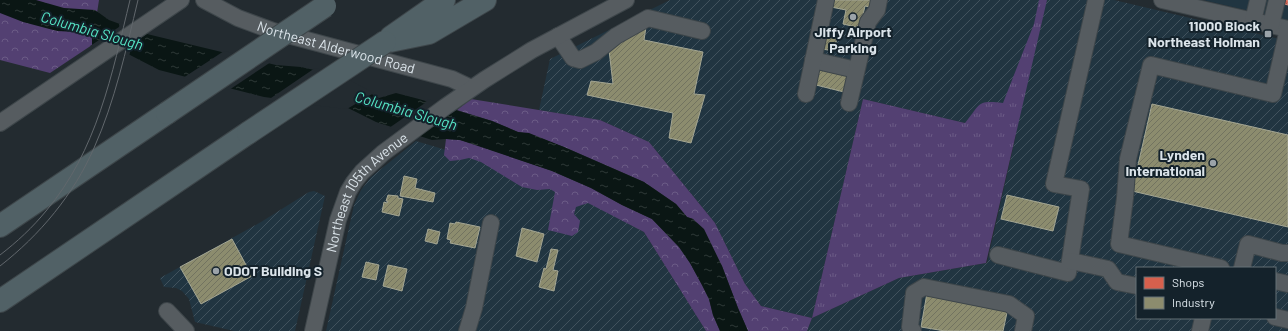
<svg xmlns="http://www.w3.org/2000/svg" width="1288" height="331" font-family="Barlow,sans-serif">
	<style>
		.built { fill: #213541 }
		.industrial { fill: url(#industrial-furrows); fill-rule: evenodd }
		.grass { fill: url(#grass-tufts) }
		.forest { fill: url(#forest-crowns) }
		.water { fill: url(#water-ripples) }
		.pier { fill: #232b30 }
		.shops { fill: url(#shops-hatch); stroke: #d8887c }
		.industry { fill: url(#industry-hatch); stroke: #a4a693 }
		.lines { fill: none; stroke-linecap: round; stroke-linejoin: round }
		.minor-casing { stroke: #3e464a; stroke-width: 18 }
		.highway-casing { stroke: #3e464a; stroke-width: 24 }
		.minor { stroke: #565c60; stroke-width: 16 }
		.highway { stroke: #516166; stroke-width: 22 }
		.tram { stroke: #61676c; stroke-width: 1 }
		.highway-bridge-casing { stroke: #3e464a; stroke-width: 24; stroke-linecap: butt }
		.highway-bridge { stroke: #516166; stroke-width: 22 }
		.poi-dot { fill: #9ba3a9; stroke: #14222b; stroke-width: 1.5 }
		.labels { text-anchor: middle; stroke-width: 4; stroke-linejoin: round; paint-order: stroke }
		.poi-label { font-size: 14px; font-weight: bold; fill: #dbe4ea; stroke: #14222b; text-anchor: end }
		.street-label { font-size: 14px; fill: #dbe4ea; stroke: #14222b }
		.water-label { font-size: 15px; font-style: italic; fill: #55e4c4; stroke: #14222b }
	</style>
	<defs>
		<pattern id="industrial-furrows" width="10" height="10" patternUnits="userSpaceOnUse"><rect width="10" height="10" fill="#213541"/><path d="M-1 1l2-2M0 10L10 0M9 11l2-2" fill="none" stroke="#41525d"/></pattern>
		<pattern id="grass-tufts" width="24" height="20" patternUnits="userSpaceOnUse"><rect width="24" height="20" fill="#534072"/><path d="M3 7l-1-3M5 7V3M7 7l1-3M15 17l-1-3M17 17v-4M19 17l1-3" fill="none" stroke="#6b5b86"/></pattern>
		<pattern id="forest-crowns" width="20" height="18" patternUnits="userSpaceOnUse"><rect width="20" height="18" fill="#534072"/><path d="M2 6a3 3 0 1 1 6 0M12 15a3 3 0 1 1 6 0" fill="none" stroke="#6b5b86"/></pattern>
		<pattern id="water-ripples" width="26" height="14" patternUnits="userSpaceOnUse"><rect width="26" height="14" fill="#0a1614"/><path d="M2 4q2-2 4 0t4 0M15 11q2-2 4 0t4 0" fill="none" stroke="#2d3836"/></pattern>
		<pattern id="shops-hatch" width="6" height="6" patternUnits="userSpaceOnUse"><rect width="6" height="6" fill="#d6604d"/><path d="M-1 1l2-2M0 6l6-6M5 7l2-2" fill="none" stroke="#a2564b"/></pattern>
		<pattern id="industry-hatch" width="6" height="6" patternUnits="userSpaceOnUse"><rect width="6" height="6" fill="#8c8c6e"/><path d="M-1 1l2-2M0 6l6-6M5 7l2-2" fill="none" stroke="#727360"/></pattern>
	</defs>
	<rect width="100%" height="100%" fill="#232b30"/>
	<!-- built -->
	<path class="built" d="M1203,0H1288V20Z"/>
	<!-- industrial -->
	<path class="industrial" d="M670,0H1114L1288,41V331H807L812,318L761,306L745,284L715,223L649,142L600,120L539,110L550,59ZM863,99L1016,135L987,263L899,278L812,318ZM1137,268H1275V318H1137Z
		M416,141L483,161L571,193L644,232L706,331H326L354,205L361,190L371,177Z
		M314,191L325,196L295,331H234L195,322L189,299L182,291L176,288L164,287L160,278L261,222L309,192Z"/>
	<!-- grass -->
	<path class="grass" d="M1039,0H1047L986,263L899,278L812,318L863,99L965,123C981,104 976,100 1003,103L1034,24Z"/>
	<!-- forest -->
	<path class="forest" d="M0,0H99L92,45L50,73L0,60Z
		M471,99L600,120L649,142L715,223L745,284L761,306L812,318L807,331H748L738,308L722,266L693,219L687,217L676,204L644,182L626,174L564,147L529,134L518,132L492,121L457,110Z
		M446,139L460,140L477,145L552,171L591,188L622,205L652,219L679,247L690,263L702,285L709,299L713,315L720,331H706L644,232L588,203L576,207L574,214L580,221L578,232L572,236L548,230L555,192L550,189L537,190L522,187L481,162L469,158L460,160L450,161L444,155Z"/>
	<!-- water -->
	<path class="water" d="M0,0H36L64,8L95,10L109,20L147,34L276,65L301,67L336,75L379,98L396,93L419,99L492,121L518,132L529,133L564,147L644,182L676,204L687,217L693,219L704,229L722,266L738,308L748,331H720L713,315L709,299L702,285L690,263L679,247L652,219L622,205L591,188L552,171L460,140L446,139L432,140L376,122L348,108L264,97L159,70L130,55L92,45V37L77,32L57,31L23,22L0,13Z"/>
	<!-- pier -->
	<path class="pier" d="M120,22L148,33L132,44L129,57L90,46L119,27Z
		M224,51L271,62L229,90L183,78Z
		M315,68L336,73L374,93L347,109L268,100Z
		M428,99L455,108L415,137L389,128L425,103Z"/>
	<!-- shops -->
	<path class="shops" d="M1282,0H1288V5L1281,3Z"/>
	<!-- industry -->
	<path class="industry" d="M833,0H876L874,8L865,6L860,28L843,24L846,10L831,7Z
		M646,27L644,40L703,52L694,94L705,95L691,143L669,138L673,113L587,95L591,81L613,84L609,50Z
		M826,35L837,38L834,51L822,49Z
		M819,68L848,75L844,92L816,85Z
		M1152,104L1288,135V227L1132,191Z
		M404,176L417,179L415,188L435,193L433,202L400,196Z
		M388,195L398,196V198L403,199L399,216L382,212L384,202L387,203L388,201H386Z
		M1007,195L1059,207L1053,231L1001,219Z
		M456,222L480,227L475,248L450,243L451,240L447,239L450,223L455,224Z
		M522,228L544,234L537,262L516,256Z
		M428,229L440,232L437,244L425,241Z
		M232,239L252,276L201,304L180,267Z
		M551,249L558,250L553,270L558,271L554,291L539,287L544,268L546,269Z
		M366,262L379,265L376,280L362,277Z
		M388,265L407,269L402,291L383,286Z
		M927,293L1008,308L1003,331H945L921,327Z"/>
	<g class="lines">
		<defs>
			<g id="minor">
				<path id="s1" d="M204,0L238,18L273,31L452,79L471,88"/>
				<path d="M1162,0L1288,29"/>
				<path d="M1253,21L1258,0"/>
				<path d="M1271,25L1277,0"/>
				<path d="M558,36L573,58L580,60L596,52L616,36L648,18L702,31"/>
				<path d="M813,60L856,70"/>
				<path d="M806,94L826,0"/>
				<path d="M849,103L868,22L877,10L879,0"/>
				<path d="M0,123L181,0"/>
				<path d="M998,255L1068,273L1081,189L1054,184L1096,0"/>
				<path d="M1071,261L1108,269L1117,282L1137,286"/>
				<path d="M1221,268L1119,244L1125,198L1128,159L1151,65L1273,94L1288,29"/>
				<path d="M1242,268L1248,244L1282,253H1288"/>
				<path d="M1275,281L1288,284"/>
				<path d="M167,311L186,331"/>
				<path d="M1275,317L1288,320"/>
				<path id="s2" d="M313,331L338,220L348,192L354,182L362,172L383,153L445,107L484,80L532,50L626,0"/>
				<path d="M467,331L474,308L491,223"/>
				<path d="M913,331L910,327L914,293L924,287L1009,304L1026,316L1023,331"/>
				<path d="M1200,331L1203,318"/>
			</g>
			<path id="highway" d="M391,37L444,0
				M385,42L429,33L485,0
				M0,226L167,113
				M0,301L248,133"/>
		</defs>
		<!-- minor casing -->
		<use href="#minor" class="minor-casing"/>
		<!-- highway casing -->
		<use href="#highway" class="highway-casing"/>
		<!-- minor -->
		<use href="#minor" class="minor"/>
		<!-- highway -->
		<use href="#highway" class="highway"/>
		<!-- tram -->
		<path class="tram" d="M0,255C17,242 33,227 46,211C97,151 112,74 130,0
			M0,266C40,235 74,194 94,148C115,101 126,50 138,0"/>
		<defs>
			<path id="highway-bridge" d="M167,113L325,6
				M248,133L385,42"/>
		</defs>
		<!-- highway-bridge casing -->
		<use href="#highway-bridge" class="highway-bridge-casing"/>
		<!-- highway-bridge -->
		<use href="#highway-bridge" class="highway-bridge"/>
	</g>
	<!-- markers -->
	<g class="poi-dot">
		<circle cx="853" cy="17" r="4"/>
		<rect x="1264" y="30" width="8" height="8" rx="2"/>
		<circle cx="1213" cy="163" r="4"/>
		<circle cx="216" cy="271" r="4"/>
	</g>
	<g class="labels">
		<!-- poi labels -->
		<g class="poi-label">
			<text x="1260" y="31">11000 Block<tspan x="1260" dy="16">Northeast Holman</tspan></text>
			<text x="853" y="37" text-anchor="middle">Jiffy Airport<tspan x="853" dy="16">Parking</tspan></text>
			<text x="1205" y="160">Lynden<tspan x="1205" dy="16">International</tspan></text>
			<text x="224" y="276" text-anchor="start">ODOT Building S</text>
		</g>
		<!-- street labels -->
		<g class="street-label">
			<text dy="5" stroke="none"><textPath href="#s1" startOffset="141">Northeast Alderwood Road</textPath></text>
			<text dy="5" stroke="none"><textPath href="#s2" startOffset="153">Northeast 105th Avenue</textPath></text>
		</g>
		<!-- water labels -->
		<g class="water-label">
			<text transform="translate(92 31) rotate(16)" y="5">Columbia Slough</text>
			<text transform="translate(406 111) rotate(16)" y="5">Columbia Slough</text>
		</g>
	</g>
	<!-- legend -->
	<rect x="1136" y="267" width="140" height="52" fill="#14222b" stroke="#647077"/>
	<rect x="1144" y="277" width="20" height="12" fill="#d6604d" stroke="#647077"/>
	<text x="1172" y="287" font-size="12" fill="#dbe4ea">Shops</text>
	<rect x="1144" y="297" width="20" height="12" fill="#8c8c6e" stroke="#647077"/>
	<text x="1172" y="307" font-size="12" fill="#dbe4ea">Industry</text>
</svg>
